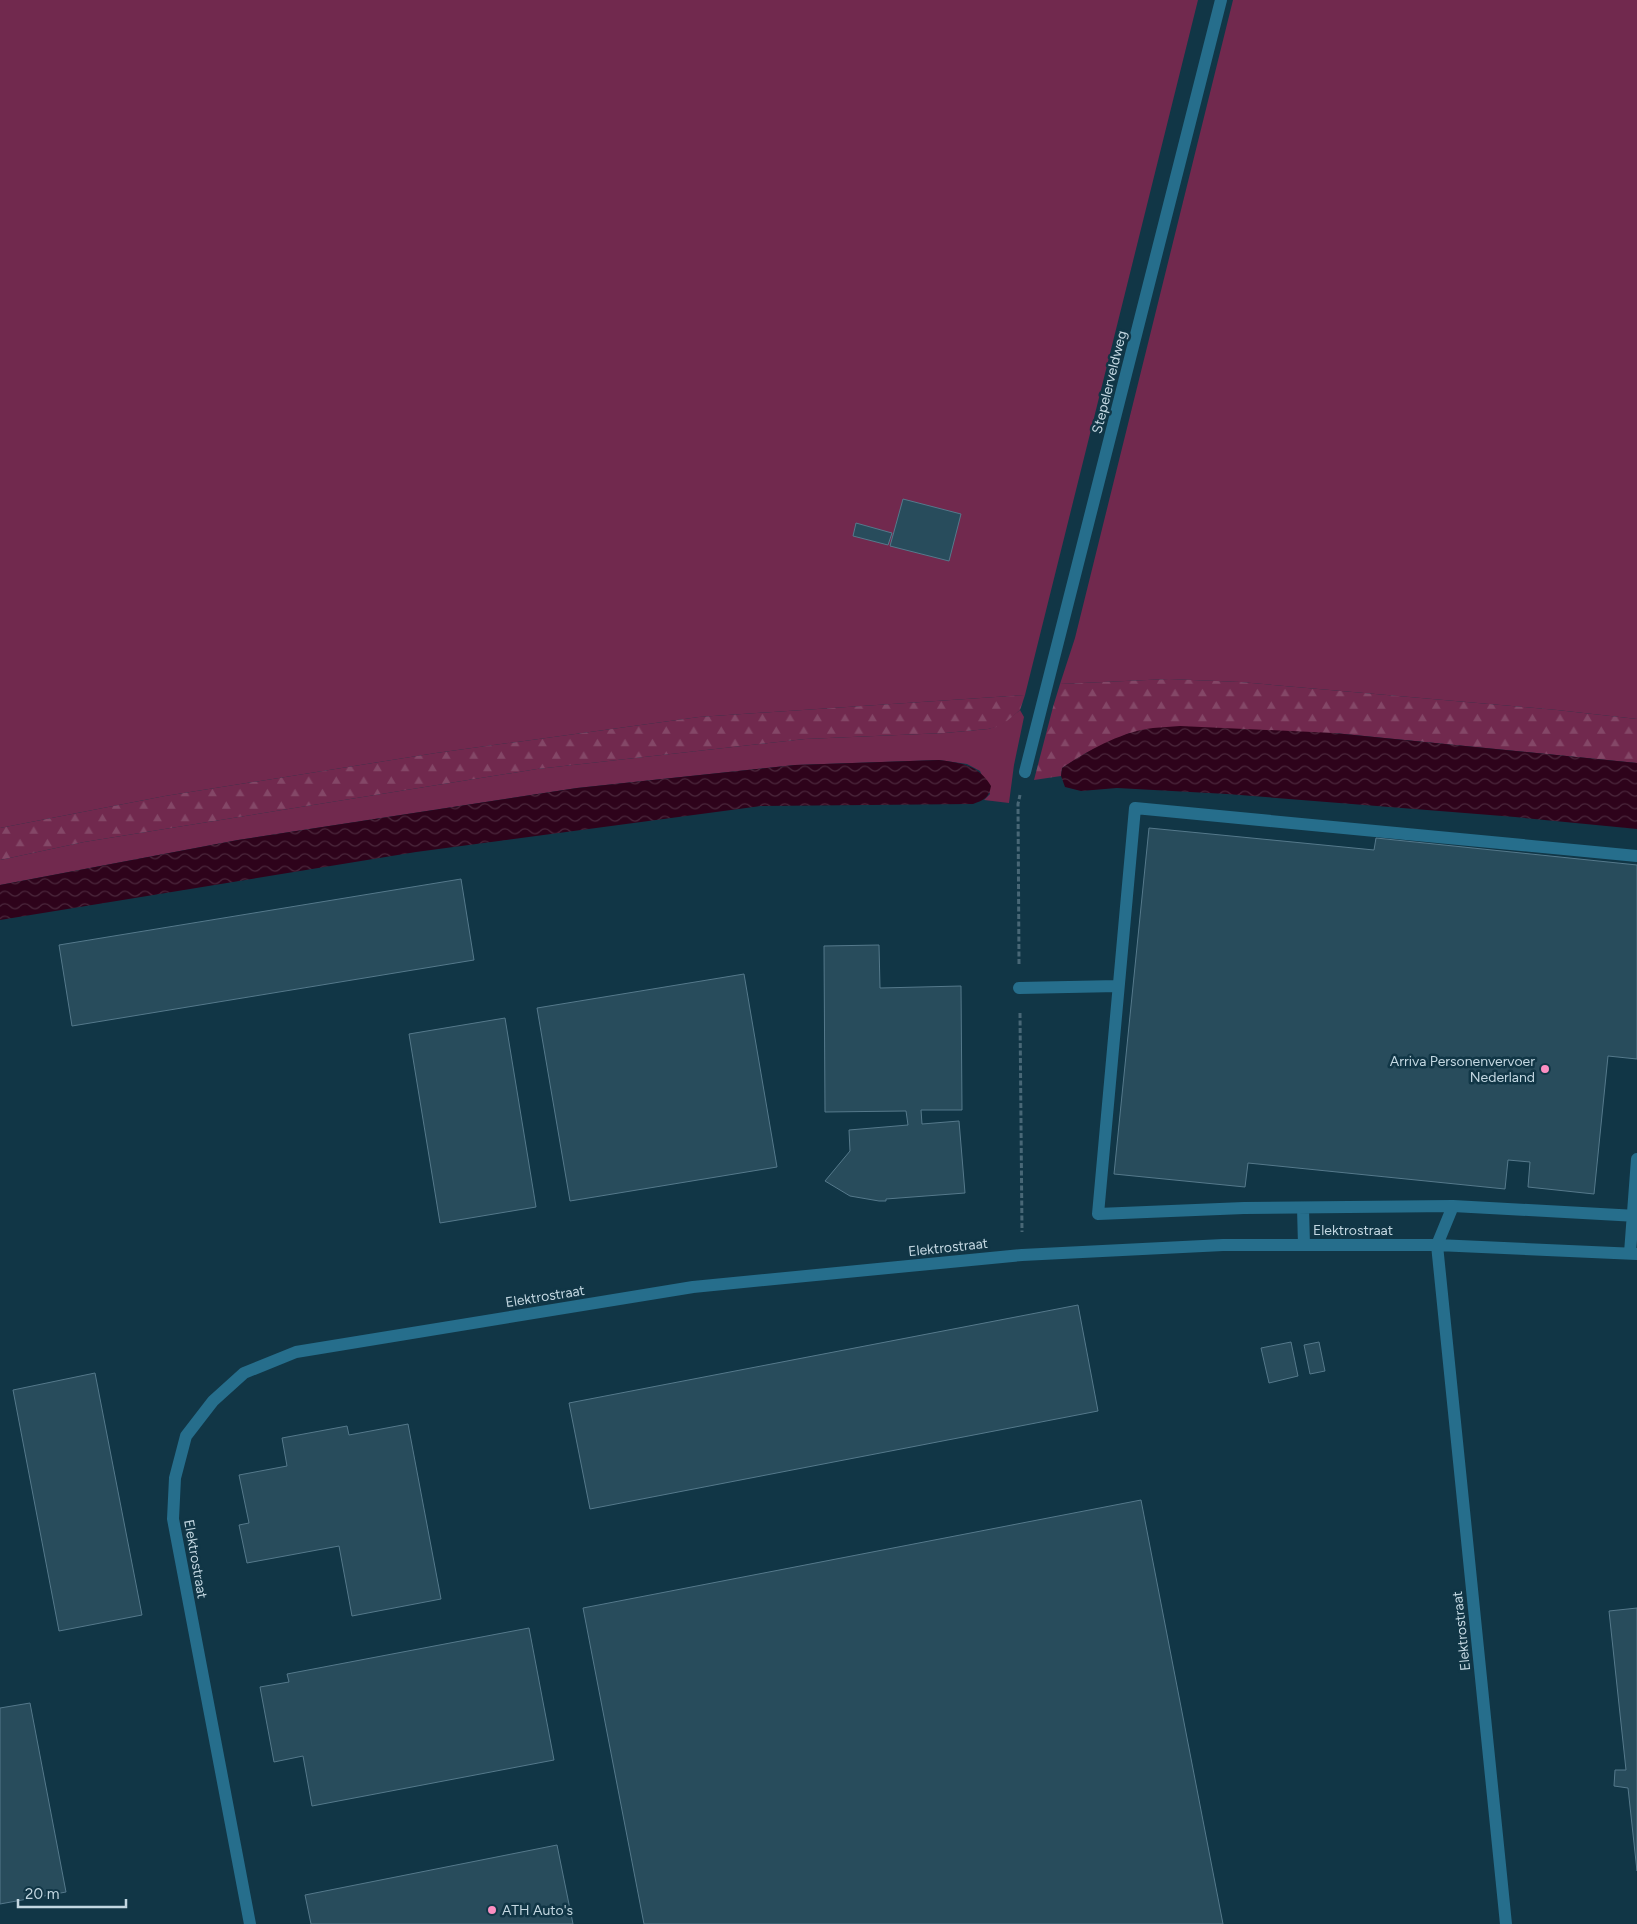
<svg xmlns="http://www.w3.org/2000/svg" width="1637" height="1924" font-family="Figtree,sans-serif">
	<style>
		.green { fill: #71294e }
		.forest { fill: url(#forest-firs) }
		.water { fill: url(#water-waves) }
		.building { fill: #284c5c; stroke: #55798b }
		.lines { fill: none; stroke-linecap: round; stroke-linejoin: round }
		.path { stroke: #486776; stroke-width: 3; stroke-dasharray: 5 2.5; stroke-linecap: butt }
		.minor { stroke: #266e8c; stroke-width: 12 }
		.poi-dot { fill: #fc8fc2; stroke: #113646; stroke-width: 2 }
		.labels { text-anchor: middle; stroke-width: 5; stroke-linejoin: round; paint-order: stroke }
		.street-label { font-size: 14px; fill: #c3d7e1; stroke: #113646 }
		.poi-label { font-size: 14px; fill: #c3d7e1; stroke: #113646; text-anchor: end }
	</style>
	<defs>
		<pattern id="forest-firs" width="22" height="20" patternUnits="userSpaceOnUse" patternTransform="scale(1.25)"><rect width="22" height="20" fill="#71294e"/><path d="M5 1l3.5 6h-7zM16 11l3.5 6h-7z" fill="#844767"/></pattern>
		<pattern id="water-waves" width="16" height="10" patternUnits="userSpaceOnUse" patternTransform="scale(1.25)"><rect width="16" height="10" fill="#2e031b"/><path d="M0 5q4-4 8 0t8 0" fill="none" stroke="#4b273c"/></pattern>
	</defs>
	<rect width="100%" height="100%" fill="#113646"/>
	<!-- green -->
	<path class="green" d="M0,0H1198L1025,695L699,717L436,753L165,796L0,828Z
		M1233,0H1637V719L1557,710L1240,682L1169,679L1060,684L1075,638Z
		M1020,710L1024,717L1014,765L1009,803L984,800L990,794L980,771L967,764L939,760L795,765L577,788L238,840L0,885V860L84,842L537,769L805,739L945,733L988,729L1001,725Z"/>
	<!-- forest -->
	<path class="forest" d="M1169,679L1240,682L1557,710L1637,719V763L1334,733H1130L1086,753L1062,768L1061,776L1034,780L1053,707L1060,684Z
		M1025,695L1020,710L1001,726L988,729L945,733L805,739L537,769L84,842L0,860V828L165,796L436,753L699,717Z"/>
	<!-- water -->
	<path class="water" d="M1180,726L1334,733L1637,763V829L1515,817L1227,794L1117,788L1081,791L1065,787L1061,776L1062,768C1087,751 1123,731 1153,728C1162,727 1171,727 1180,726Z
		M939,760C961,763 979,765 991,786C989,798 984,800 973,804L761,806L416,852L0,920V885L238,840L577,788L795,765Z"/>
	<!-- building -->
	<path class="building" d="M903,499L961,514L949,561L890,546Z
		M856,523L892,533L888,545L853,536Z
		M1149,828L1374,850L1376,838L1637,865V1059L1608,1056L1594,1194L1528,1187L1530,1162L1508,1160L1505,1189L1248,1163L1245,1187L1114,1174Z
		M461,879L474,960L72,1026L59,945Z
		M879,945L880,988L961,986L962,1110H921L922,1124L959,1121L965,1193L886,1199V1201H879L850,1196L825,1181L850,1151L849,1130L908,1125L906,1111L825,1112L824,946Z
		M744,974L777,1167L570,1201L537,1008Z
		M505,1018L536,1207L440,1223L409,1034Z
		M1078,1305L1098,1411L590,1509L569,1403Z
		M1291,1342L1298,1376L1269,1383L1261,1348Z
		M1319,1342L1325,1371L1310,1374L1304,1345Z
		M95,1373L142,1615L59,1631L13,1390Z
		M408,1424L441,1599L352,1616L339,1546L247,1563L239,1525L249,1523L239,1475L287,1466L282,1438L347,1426L349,1435Z
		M1141,1500L1223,1924H644L583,1608Z
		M1637,1608V1871L1628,1788L1614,1786L1615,1770H1626L1609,1611Z
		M529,1628L554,1760L312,1806L303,1756L274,1762L260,1687L289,1682L287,1674Z
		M30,1703L66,1892L0,1904V1708Z
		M557,1845L573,1924H311L305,1895Z"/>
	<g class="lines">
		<!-- path -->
		<path class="path" d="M1019,964L1018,804L1020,795
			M1020,1013L1022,1232"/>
		<!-- minor -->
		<path class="minor" d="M1025,772L1221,0
			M1637,856L1135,808L1098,1214L1244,1208L1453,1206L1637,1216
			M1019,988L1118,986
			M1453,1206L1437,1245L1506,1924
			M1303,1208L1304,1245
			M1630,1253L1637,1159
			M250,1924L173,1519L175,1478L186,1436L213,1401L244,1373L296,1352L693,1287L1022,1255L1223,1245H1437L1637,1254"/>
	</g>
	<!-- markers -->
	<g class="poi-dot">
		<circle cx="1545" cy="1069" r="5"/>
		<circle cx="492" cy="1910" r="5"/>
	</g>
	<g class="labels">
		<!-- street labels -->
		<g class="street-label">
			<text transform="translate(1109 382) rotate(-76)" y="5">Stepelerveldweg</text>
			<text x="1353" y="1235">Elektrostraat</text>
			<text transform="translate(948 1247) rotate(-6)" y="5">Elektrostraat</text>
			<text transform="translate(545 1296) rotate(-9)" y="5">Elektrostraat</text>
			<text transform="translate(196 1559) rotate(80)" y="5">Elektrostraat</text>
			<text transform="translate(1461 1631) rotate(-96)" y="5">Elektrostraat</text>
		</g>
		<!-- poi labels -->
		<g class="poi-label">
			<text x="1535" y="1066">Arriva Personenvervoer<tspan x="1535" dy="16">Nederland</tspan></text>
			<text x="502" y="1915" text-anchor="start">ATH Auto's</text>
		</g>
	</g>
	<!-- scale -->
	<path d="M18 1899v8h108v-8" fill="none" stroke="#c3d7e1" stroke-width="2.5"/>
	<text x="25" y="1899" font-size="15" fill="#c3d7e1" stroke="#113646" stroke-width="4" paint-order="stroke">20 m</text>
</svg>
